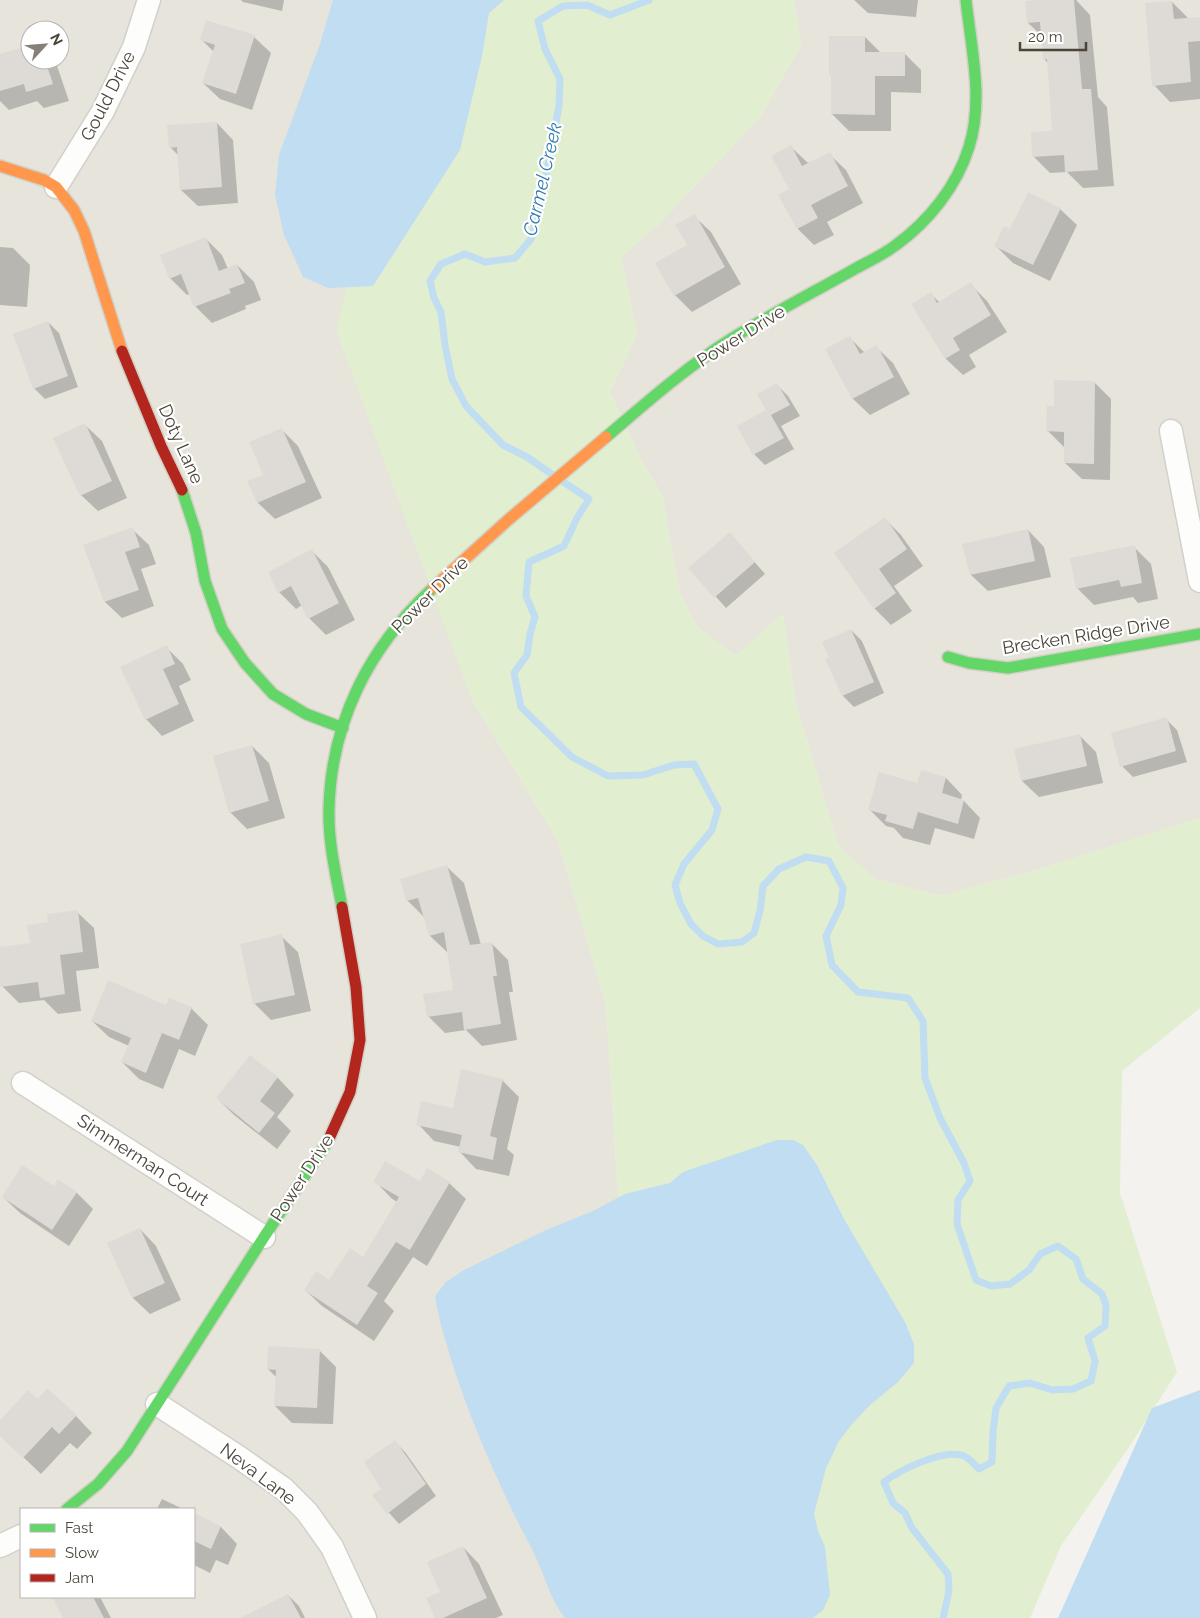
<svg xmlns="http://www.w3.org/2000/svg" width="1200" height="1618" font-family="Raleway,sans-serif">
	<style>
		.residential { fill: #e7e4dc; fill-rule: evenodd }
		.green { fill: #e1eecf }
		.water { fill: #c0ddf1 }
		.shadow { fill: #0003 }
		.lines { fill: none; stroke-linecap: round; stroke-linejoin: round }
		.stream { stroke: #c0ddf1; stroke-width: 7 }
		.building { fill: #dedbd6 }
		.street-casing { stroke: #d2d0cb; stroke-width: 25 }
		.fast-casing { stroke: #d3cfc5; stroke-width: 14 }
		.slow-casing { stroke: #d3cfc5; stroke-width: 14 }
		.jam-casing { stroke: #d3cfc5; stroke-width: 14 }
		.street { stroke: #fdfdfc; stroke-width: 22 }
		.fast { stroke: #63d668; stroke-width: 11 }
		.slow { stroke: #ff974d; stroke-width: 11 }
		.jam { stroke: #b3261e; stroke-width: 11 }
		.labels { text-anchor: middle; stroke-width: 4.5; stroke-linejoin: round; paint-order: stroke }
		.street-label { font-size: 18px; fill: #4b4439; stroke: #fff }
		.water-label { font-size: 19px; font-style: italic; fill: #2e7ab2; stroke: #fff }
	</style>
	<rect width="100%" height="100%" fill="#f4f2ee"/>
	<!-- residential -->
	<path class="residential" d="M0,0H420L471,698L558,841L606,1005L623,1273L740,1618H0ZM30,30H60V60H30ZM21,1509H194V1597H21Z
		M794,0H1200V818L1043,868L941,896L875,879L838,845L796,704L783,614L736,656L698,628L680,594L662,495L640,457L610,392L637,334L621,257L658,225L761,116L801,45Z"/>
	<!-- green -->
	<path class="green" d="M420,0H794L801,45L761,116L658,225L621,257L637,334L610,392L640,457L662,495L680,594L698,628L736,656L783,613L796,704L838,845L875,879L941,896L1043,868L1200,818V1008L1122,1071L1120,1193L1177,1372L1133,1441L1061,1546L1030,1618H740L623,1273L606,1005L558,841L471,698L336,330Z"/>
	<!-- water -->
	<path class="water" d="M333,0H504L489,13L482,56L460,150L373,286L328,288L303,277L284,235L275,195L279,155L320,44Z
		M777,1140H793L803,1145L817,1165L844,1219L905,1322L914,1344V1363L898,1382L870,1405L852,1424L839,1441L826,1468L814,1514L818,1531L825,1547L830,1595L823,1610L813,1618H565C551,1601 546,1579 537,1560C530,1543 520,1528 513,1512C489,1462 467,1411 451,1359C445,1338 438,1318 435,1296L446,1282L464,1270L546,1230L593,1211L625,1194L670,1183L683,1172Z
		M1200,1390V1618H1058L1152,1408Z"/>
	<!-- shadow -->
	<path class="shadow" d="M241,0H284L282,11L243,2Z
		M854,0H918L916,17L868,13Z
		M1050,0H1076L1090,15L1098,97L1107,107L1114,186L1083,188L1067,172L1050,173L1034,157L1053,132L1049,64L1044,59L1042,36L1028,23Z
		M1172,2L1189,19L1200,18V99L1170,102L1154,85Z
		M254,37L271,53L252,110L220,99L203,83L214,52L201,39Z
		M865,37L881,53H904L921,70V93L891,92V131H849L832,114Z
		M30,46V60H55L69,101L44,108L37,101L9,110L0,101V56Z
		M217,123L233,140L238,203L198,206L181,190L179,156L170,147Z
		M791,147L808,163L829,154L846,170L863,203L827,222L834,235L814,245L798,229L791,189Z
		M1060,209L1077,225L1050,281L1013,263L996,246L1011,231Z
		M694,216L711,232L741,284L692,312L675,295L688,246Z
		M205,238L222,255L228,269L237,265L254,282L261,300L245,306L246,309L212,323L195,306L190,294L187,295L170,278Z
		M0,247L13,248L30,265L27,307L0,305Z
		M970,284L987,301L1007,332L969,355L976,367L963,375L946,359L913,305L931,294L940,303Z
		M48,322L59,333L78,387L45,399L34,388Z
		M849,337L865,353L876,347L893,363L910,394L870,415L853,399L827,350Z
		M1094,382L1111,399L1110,480L1082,479L1065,463V448L1048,431L1055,407Z
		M777,385L788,396L800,416L781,426L794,449L765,465L754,454L767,410Z
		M85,425L102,441L127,498L98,511L81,495Z
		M282,430L298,446L322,498L275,519L258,503L265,475Z
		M885,519L901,535L923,566L894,586L912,611L891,625L875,609L836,553Z
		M132,529L149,545L156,564L141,569L154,606L122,618L105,602L84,546Z
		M1028,530L1044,547L1051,577L988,591L971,575L964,545Z
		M730,534L765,574L726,608L690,568Z
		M1134,547L1151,564L1158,599L1138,603L1133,597L1094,605L1077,588Z
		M312,551L328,567L355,620L326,635L309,618L302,605L296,609L279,592Z
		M851,630L862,641L884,693L854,707L843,696L827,660L831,658Z
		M166,647L183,664L191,680L179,686L194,721L162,736L146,719Z
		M1166,719L1177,730L1187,762L1133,777L1122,766Z
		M1079,735L1096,752L1103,783L1039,797L1022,781L1015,750Z
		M252,746L269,763L285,818L247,829L230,812Z
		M922,771L946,778L962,795L961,800L964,801L980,818L974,839L935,828L930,845L903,838L894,828L886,826L869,809L918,785Z
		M447,867L464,883L481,945L491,943L508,960L513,992H509L517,1040L482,1046L466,1030L445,1033L428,1016L455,991L449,952H447L430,936L424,917L407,900Z
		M77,912L94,928L99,968L76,971L81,1011L58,1014L44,1000L19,1003L2,986L0,970V948L31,944L49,923Z
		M281,936L298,952L311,1011L271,1020L255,1004L241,945Z
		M170,999L191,1008L208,1025L195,1056L179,1049L163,1089L139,1079L122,1062L129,1046L109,1037L92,1021L167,1006Z
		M251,1057L278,1078L294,1095L277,1117L291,1131L277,1149L234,1115L217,1098Z
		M502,1080L519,1097L507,1149L514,1155L509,1176L476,1169L460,1152L461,1147L434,1141L418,1124L454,1110Z
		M59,1181L77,1193L93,1209L69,1246L20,1213L3,1197L54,1188Z
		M375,1181L449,1183L466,1199L427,1266L413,1257L384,1301L394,1311L374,1341L322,1306L305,1290L329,1282L364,1259L397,1202L391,1198Z
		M140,1229L156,1246L181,1300L150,1314L133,1298L108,1244Z
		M319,1350L336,1367L333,1424L292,1423L275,1406L277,1378L268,1369Z
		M38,1401L76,1416L92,1433L77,1449L70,1443L41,1474L0,1435V1422Z
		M394,1441L405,1452L436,1496L399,1524L374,1496L383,1489Z
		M162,1499L183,1509H157Z
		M194,1515L221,1527L237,1544L228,1565L216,1560L210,1573L194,1565Z
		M463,1547L479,1564L503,1615L496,1618H437L442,1592Z
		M288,1595L299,1606L305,1618H263Z
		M54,1597H100L111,1618H64Z"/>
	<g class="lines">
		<!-- stream -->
		<path class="stream" d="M553,475L527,457L503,445L466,406L452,379L445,345L441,312L434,298L430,281L441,264L465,254L485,262L515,258L531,239L539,212L559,106L560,79L545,49L538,21L563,6L587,5L610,15L649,0
			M562,481L589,499L577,518L564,546L529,562L526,596L535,617L530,634L527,655L514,673L521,707L572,757L608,776L643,775L674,765L694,764L718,809L712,830L684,864L675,885L680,903L691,924L703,936L718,944L742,942L754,933L760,911L763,886L779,869L806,857L829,861L843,888L841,905L826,936L832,965L858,992L908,998L923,1021L925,1078L940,1118L964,1163L970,1181L958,1200L957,1224L976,1280L991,1286L1010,1284L1029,1270L1040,1254L1058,1246L1076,1259L1083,1279L1102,1294L1106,1305L1105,1326L1088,1338L1095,1361L1091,1381L1073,1389L1052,1390L1030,1383L1009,1386L996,1408L993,1432L992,1462L979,1469C974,1464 968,1456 961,1455C940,1450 900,1470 884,1482L893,1503L905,1513L912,1528L948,1574L949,1591L943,1618"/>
	</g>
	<!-- building -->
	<path class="building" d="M1035,0H1074L1082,89H1091L1098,170L1065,172L1064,155L1032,157L1031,132L1052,131L1047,59L1043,60L1040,22L1027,23L1025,1Z
		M1172,1L1174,19L1200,17V41L1188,42L1191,82L1152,86L1145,3Z
		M206,20L255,35L236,94L202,83L215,45L200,40Z
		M829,36H865V52H905V76H875V115L831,114V75H829Z
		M30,45V60H45L53,84L26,92L24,84L0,91V54Z
		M217,122L222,187L180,190L177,147L169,148L167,125Z
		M791,145L802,166L830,152L848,186L811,205L818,218L797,229L778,195L789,189L771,156Z
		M1028,192L1061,208L1033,265L994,246L1004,226L1010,229Z
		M695,214L725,267L674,296L655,263L687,245L675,225Z
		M206,237L219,271L237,264L245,283L229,289L231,293L194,307L181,274L169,279L160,255Z
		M971,282L991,315L953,338L960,350L945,359L911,304L931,292L937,303Z
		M48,321L68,376L33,389L13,334Z
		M850,336L860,354L877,345L894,377L852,399L825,349Z
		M1054,380L1095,381L1094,464L1064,463V432L1046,431L1047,406H1054Z
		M777,383L790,405L771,415L784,438L753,455L737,426L766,410L757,394Z
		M85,423L112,481L80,496L53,438Z
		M282,428L306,482L257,503L247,481L263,475L249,442Z
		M885,517L907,549L879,569L896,593L874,609L834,553Z
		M133,527L140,547L125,552L139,590L104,602L83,545Z
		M1028,529L1035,561L970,575L962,544Z
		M730,532L755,562L714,598L688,568Z
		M1135,545L1142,583L1121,587L1119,580L1076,589L1070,558Z
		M312,549L339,603L308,619L291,586L278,593L268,572Z
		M851,629L874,682L842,696L825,659L829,658L822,642Z
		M167,645L175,664L163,669L179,704L145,720L120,667Z
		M1167,717L1176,751L1120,767L1111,733Z
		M1080,734L1087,766L1021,781L1014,749Z
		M252,745L269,801L229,813L213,756Z
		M921,770L946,777L942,793L964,800L958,824L918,812L913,829L885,821L887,815L868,810L879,772L917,783Z
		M447,865L470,945L492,942L497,976H493L501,1024L464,1030L462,1012L427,1017L423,994L453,990L444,932L429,936L418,898L406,901L400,879Z
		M78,910L83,952L60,955L65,994L40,998L38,982L0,987V947L30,943L27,925L48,922L47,914Z
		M282,934L295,995L253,1004L240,944Z
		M108,980L166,1005L169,998L192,1007L179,1040L162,1033L146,1073L121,1062L131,1038L91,1021Z
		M250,1055L278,1077L260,1101L275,1113L259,1133L216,1098Z
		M461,1069L503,1079L490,1136L497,1138L493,1160L458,1152L462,1135L416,1125L421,1101L453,1108Z
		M385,1161L420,1181L427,1168L450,1182L410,1250L396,1242L367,1286L378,1293L357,1325L304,1290L316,1271L329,1280L350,1248L363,1257L399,1197L373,1182Z
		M22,1165L54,1186L58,1179L77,1192L52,1230L2,1197Z
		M140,1228L165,1283L132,1298L107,1243Z
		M268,1346L320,1349L317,1408L274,1406L276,1370L267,1369Z
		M47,1388L77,1415L59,1434L52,1427L23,1458L0,1436V1420L28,1390L38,1399Z
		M395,1440L426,1484L387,1514L372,1495L381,1489L364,1462Z
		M194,1513L221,1526L211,1549L194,1541Z
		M463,1546L487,1598L443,1618H435L426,1598L440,1592L427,1562Z
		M288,1594L301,1618H240Z
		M52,1597H93L104,1618H63Z"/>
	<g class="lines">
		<defs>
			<path id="street" d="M56,187L103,111L134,47L149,0
				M1171,431L1200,581
				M23,1083L264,1237
				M157,1404L240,1458L284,1489L307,1512L332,1547L365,1618
				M0,1546L21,1536"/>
			<path id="fast" d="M606,437C645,404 684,369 728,341C767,316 812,293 853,270C867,262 883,255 896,245C929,221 957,186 969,147C984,100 971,48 966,0
				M182,490L196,533L205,581L222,629L245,663L273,694L306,714L343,728
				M948,657L969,663L1008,668L1200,634
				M342,907C336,875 328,842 329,809C331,722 369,647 433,588
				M67,1509L98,1484L127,1451L264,1237L328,1141"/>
			<path id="slow" d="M0,166L44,180L56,187L74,210L84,231L122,351
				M433,588L508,520L606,437"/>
			<path id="jam" d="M122,351L161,446L182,490
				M328,1141L350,1092L360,1040L356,987L342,907"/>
		</defs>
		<!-- street casing -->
		<use href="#street" class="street-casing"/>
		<!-- fast casing -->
		<use href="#fast" class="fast-casing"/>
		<!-- slow casing -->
		<use href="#slow" class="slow-casing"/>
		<!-- jam casing -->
		<use href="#jam" class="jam-casing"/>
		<!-- street -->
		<use href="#street" class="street"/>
		<!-- fast -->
		<use href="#fast" class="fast"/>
		<!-- slow -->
		<use href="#slow" class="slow"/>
		<!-- jam -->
		<use href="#jam" class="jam"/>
	</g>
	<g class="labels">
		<!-- street labels -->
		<g class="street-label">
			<text transform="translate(108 96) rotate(-63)" y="6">Gould Drive</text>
			<text transform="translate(741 336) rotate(-32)" y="6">Power Drive</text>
			<text transform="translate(181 444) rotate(66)" y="6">Doty Lane</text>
			<text transform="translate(430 595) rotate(-45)" y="6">Power Drive</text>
			<text transform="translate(1086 635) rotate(-9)" y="6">Brecken Ridge Drive</text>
			<text transform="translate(143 1160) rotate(33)" y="6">Simmerman Court</text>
			<text transform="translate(302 1178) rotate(-57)" y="6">Power Drive</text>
			<text transform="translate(258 1474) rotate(37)" y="6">Neva Lane</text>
		</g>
		<!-- water labels -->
		<g class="water-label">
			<text transform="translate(542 179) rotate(-77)" y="7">Carmel Creek</text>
		</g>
	</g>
	<!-- legend -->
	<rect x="20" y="1508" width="175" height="90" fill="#ffffff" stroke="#b7b4b0"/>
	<rect x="30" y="1524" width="25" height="8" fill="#63d668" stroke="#b7b4b0"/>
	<text x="65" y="1533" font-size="15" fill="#4b4439">Fast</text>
	<rect x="30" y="1549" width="25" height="8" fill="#ff974d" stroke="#b7b4b0"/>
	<text x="65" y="1558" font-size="15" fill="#4b4439">Slow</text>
	<rect x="30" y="1574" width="25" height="8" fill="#b3261e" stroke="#b7b4b0"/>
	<text x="65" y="1583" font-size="15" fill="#4b4439">Jam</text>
	<!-- north arrow -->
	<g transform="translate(45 45) rotate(64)"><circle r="24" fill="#ffffff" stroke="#b7b4b0"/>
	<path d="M0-4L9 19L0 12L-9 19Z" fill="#868178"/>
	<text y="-8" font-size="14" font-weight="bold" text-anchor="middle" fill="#4b4439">N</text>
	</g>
	<!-- scale -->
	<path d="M1020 42v8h66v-8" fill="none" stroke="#4b4439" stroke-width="2.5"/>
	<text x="1028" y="42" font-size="15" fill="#4b4439" stroke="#ffffff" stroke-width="4" paint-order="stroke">20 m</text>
</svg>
